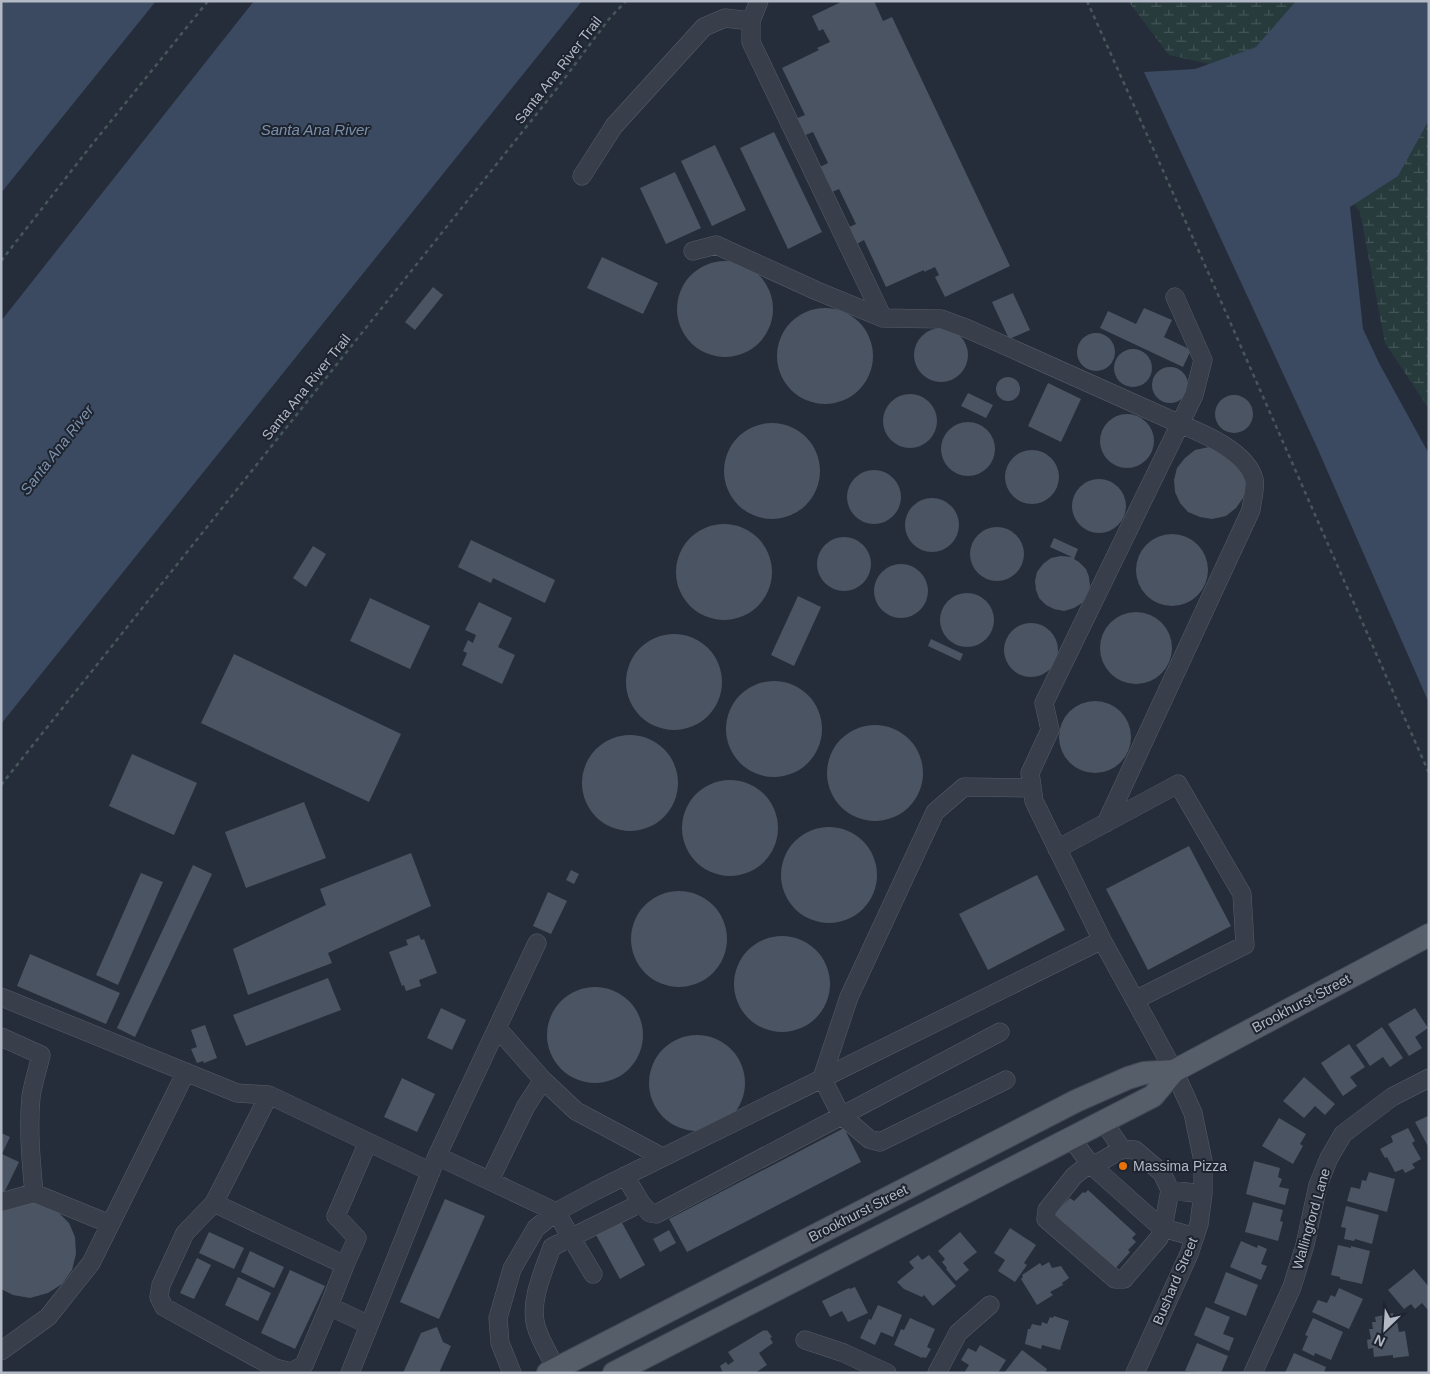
<svg xmlns="http://www.w3.org/2000/svg" width="1430" height="1374" font-family="Helvetica,sans-serif">
	<style>
		.wetland { fill: url(#wetland-marsh) }
		.water { fill: #3b4a61 }
		.building { fill: #4b5463 }
		.lines { fill: none; stroke-linecap: round; stroke-linejoin: round }
		.minor-casing { stroke: #565d68; stroke-width: 19 }
		.major-casing { stroke: #414853; stroke-width: 24 }
		.path { stroke: #46575a; stroke-width: 2.5; stroke-dasharray: 4 4; stroke-linecap: butt }
		.minor { stroke: #383f4a; stroke-width: 18 }
		.major { stroke: #565e6a; stroke-width: 22 }
		.food-dot { fill: #e8710a; stroke: #1d242f; stroke-width: 2 }
		.labels { text-anchor: middle; stroke-width: 4; stroke-linejoin: round; paint-order: stroke }
		.street-label { font-size: 14px; fill: #b3bac6; stroke: #1d242f }
		.poi-label { font-size: 14px; fill: #b3bac6; stroke: #1d242f; text-anchor: start }
		.water-label { font-size: 15px; font-style: italic; fill: #7d90ab; stroke: #1d242f }
	</style>
	<defs>
		<pattern id="wetland-marsh" width="20" height="14" patternUnits="userSpaceOnUse" patternTransform="scale(1.25)"><rect width="20" height="14" fill="#273a3c"/><path d="M1 5h8M5 5V1M11 12h8M15 12V8" fill="none" stroke="#445457"/></pattern>
	</defs>
	<rect width="100%" height="100%" fill="#252d3a"/>
	<!-- wetland -->
	<path class="wetland" d="M1128,1H1423L1429,12V409L1385,343L1360,212L1250,73L1169,55Z"/>
	<!-- water -->
	<path class="water" d="M1,1H156L1,193Z
		M254,1H582L1,724V321Z
		M1296,1H1429V120L1398,176L1350,207L1363,329L1379,363L1429,454V703L1316,445L1144,72L1195,69L1256,47Z"/>
	<!-- building -->
	<path class="building" d="M843,1H874L883,21L892,17L1010,266L945,297L935,277L939,275L935,267L924,272V270L886,287L864,240L855,245L847,228L856,224L839,189L830,193L818,168L828,163L813,132L803,136L795,119L805,115L782,68L819,50L817,48L830,42L823,29L819,31L812,16Z
		M774,132L822,232L788,249L740,148Z
		M715,145L746,210L712,226L681,161Z
		M675,172L701,228L666,244L640,188Z
		M602,257L658,283L643,314L587,288Z
		M677 309a48 48 0 1 1 96 0a48 48 0 1 1-96 0Z
		M433,287L443,295L415,330L405,322Z
		M1013,293L1030,330L1009,339L992,302Z
		M1144,308L1172,320L1164,337L1191,350L1183,367L1100,328L1108,311L1136,324Z
		M777 356a48 48 0 1 1 96 0a48 48 0 1 1-96 0Z
		M914 355a27 27 0 1 1 54 0a27 27 0 1 1-54 0Z
		M1077 352a19 19 0 1 1 38 0a19 19 0 1 1-38 0Z
		M1114 368a19 19 0 1 1 38 0a19 19 0 1 1-38 0Z
		M1152 385a18 18 0 1 1 36 0a18 18 0 1 1-36 0Z
		M996 389a12 12 0 1 1 24 0a12 12 0 1 1-24 0Z
		M1048,383L1081,399L1061,442L1028,426Z
		M968,393L993,405L986,418L961,406Z
		M883 421a27 27 0 1 1 54 0a27 27 0 1 1-54 0Z
		M1215 414a19 19 0 1 1 38 0a19 19 0 1 1-38 0Z
		M1100 441a27 27 0 1 1 54 0a27 27 0 1 1-54 0Z
		M941 449a27 27 0 1 1 54 0a27 27 0 1 1-54 0Z
		M724 471a48 48 0 1 1 96 0a48 48 0 1 1-96 0Z
		M1209,447L1221,449L1246,475V486L1243,498L1236,508L1226,516L1212,519L1200,517L1188,512L1180,503L1175,492L1174,480L1177,468L1185,458L1195,450Z
		M1005 477a27 27 0 1 1 54 0a27 27 0 1 1-54 0Z
		M847 497a27 27 0 1 1 54 0a27 27 0 1 1-54 0Z
		M1072 506a27 27 0 1 1 54 0a27 27 0 1 1-54 0Z
		M905 525a27 27 0 1 1 54 0a27 27 0 1 1-54 0Z
		M676 572a48 48 0 1 1 96 0a48 48 0 1 1-96 0Z
		M970 554a27 27 0 1 1 54 0a27 27 0 1 1-54 0Z
		M1136 570a36 36 0 1 1 72 0a36 36 0 1 1-72 0Z
		M817 564a27 27 0 1 1 54 0a27 27 0 1 1-54 0Z
		M1054,538L1078,549L1074,559L1079,562L1086,569L1089,577L1090,586L1087,595L1082,603L1074,608L1064,611L1054,609L1046,605L1039,598L1036,590L1035,581L1037,572L1043,564L1051,558L1061,556L1072,557L1050,547Z
		M471,540L555,580L545,603L493,578L491,583L458,567Z
		M313,546L326,554L306,587L293,578Z
		M874 591a27 27 0 1 1 54 0a27 27 0 1 1-54 0Z
		M940 620a27 27 0 1 1 54 0a27 27 0 1 1-54 0Z
		M798,596L821,607L794,666L771,655Z
		M370,598L430,626L410,669L350,641Z
		M479,602L512,618L498,647L515,655L502,684L462,665L467,653L463,651L468,640L473,643L476,635L465,630Z
		M1100 648a36 36 0 1 1 72 0a36 36 0 1 1-72 0Z
		M1004 650a27 27 0 1 1 54 0a27 27 0 1 1-54 0Z
		M626 682a48 48 0 1 1 96 0a48 48 0 1 1-96 0Z
		M931,639L963,654L960,661L928,646Z
		M234,654L401,734L369,802L201,723Z
		M726 729a48 48 0 1 1 96 0a48 48 0 1 1-96 0Z
		M1059 737a36 36 0 1 1 72 0a36 36 0 1 1-72 0Z
		M827 773a48 48 0 1 1 96 0a48 48 0 1 1-96 0Z
		M582 783a48 48 0 1 1 96 0a48 48 0 1 1-96 0Z
		M132,754L197,783L174,835L109,806Z
		M682 828a48 48 0 1 1 96 0a48 48 0 1 1-96 0Z
		M304,802L326,858L246,888L225,832Z
		M781 875a48 48 0 1 1 96 0a48 48 0 1 1-96 0Z
		M1189,846L1231,926L1148,970L1106,889Z
		M411,853L431,906L328,953L332,963L248,995L233,949L326,905L320,889Z
		M193,865L212,874L135,1037L117,1028Z
		M571,870L579,874L574,884L566,880Z
		M141,873L163,882L118,985L96,975Z
		M1037,875L1065,930L988,970L959,914Z
		M631 939a48 48 0 1 1 96 0a48 48 0 1 1-96 0Z
		M548,892L567,901L551,934L533,926Z
		M419,935L421,940L424,939L437,973L419,980L421,986L406,991L404,985L402,986L389,952L408,945L406,940Z
		M734 984a48 48 0 1 1 96 0a48 48 0 1 1-96 0Z
		M30,954L120,993L106,1024L17,986Z
		M328,978L341,1010L246,1046L233,1015Z
		M547 1035a48 48 0 1 1 96 0a48 48 0 1 1-96 0Z
		M441,1008L466,1020L452,1050L427,1038Z
		M1415,1008L1428,1028L1415,1037L1422,1048L1409,1056L1388,1024Z
		M205,1025L217,1058L204,1063L203,1061L197,1063L191,1049L197,1047L191,1030Z
		M1382,1027L1403,1058L1390,1067L1383,1057L1370,1066L1356,1045Z
		M649 1083a48 48 0 1 1 96 0a48 48 0 1 1-96 0Z
		M1349,1044L1365,1067L1350,1077L1357,1086L1343,1096L1321,1063Z
		M1304,1077L1335,1104L1325,1115L1315,1106L1304,1118L1283,1101Z
		M402,1078L435,1094L417,1132L384,1117Z
		M1428,1116L1429,1118V1148L1415,1122Z
		M1279,1118L1306,1134L1300,1144L1303,1146L1293,1164L1262,1146Z
		M844,1128L861,1162L687,1252L669,1219Z
		M1408,1128L1415,1141L1412,1143L1421,1159L1412,1164L1415,1168L1405,1173L1403,1169L1395,1172L1387,1157L1385,1158L1380,1149L1393,1142L1391,1136Z
		M1,1133L10,1137L2,1154L19,1162L1,1199Z
		M1254,1161L1280,1168L1278,1177L1282,1179L1279,1187L1289,1189L1285,1205L1246,1194Z
		M1369,1172L1395,1179L1387,1212L1347,1201L1351,1187L1360,1189L1362,1180L1366,1181Z
		M1088,1190L1136,1234L1132,1238L1136,1242L1128,1250L1130,1252L1112,1272L1052,1216L1070,1198L1074,1201L1083,1192L1085,1193Z
		M445,1199L485,1216L439,1319L400,1302Z
		M25,1201L42,1203L57,1211L69,1223L75,1237L76,1254L72,1270L62,1284L48,1293L30,1298L13,1295L1,1289V1210Z
		M1253,1202L1283,1210L1280,1221L1283,1222L1278,1241L1245,1232Z
		M1346,1206L1379,1215L1372,1244L1355,1239L1354,1241L1344,1239L1346,1228L1341,1227Z
		M620,1219L645,1265L620,1279L595,1233Z
		M1010,1228L1036,1245L1024,1263L1027,1265L1015,1282L998,1271L1005,1260L994,1253Z
		M669,1230L676,1243L660,1252L653,1239Z
		M209,1232L244,1248L234,1269L199,1253Z
		M960,1232L977,1252L963,1263L969,1270L956,1281L946,1269L947,1268L942,1262L945,1259L938,1251Z
		M1241,1241L1257,1248L1258,1245L1267,1249L1261,1264L1267,1266L1261,1280L1230,1267Z
		M1338,1245L1351,1248V1246L1370,1251L1362,1284L1340,1279V1277L1331,1275Z
		M250,1251L284,1267L274,1288L241,1272Z
		M918,1255L922,1260L929,1255L956,1286L933,1306L924,1295L922,1297L904,1289L897,1282L914,1268L909,1262Z
		M197,1258L211,1265L194,1299L180,1293Z
		M1049,1262L1052,1268L1061,1266L1069,1278L1062,1283L1063,1285L1050,1292L1053,1295L1037,1305L1021,1279L1023,1277L1022,1275L1040,1263L1042,1266Z
		M1414,1269L1429,1287V1308L1427,1309L1422,1303L1415,1309L1411,1304L1404,1309L1388,1290Z
		M290,1270L325,1286L295,1349L261,1333Z
		M1226,1272L1258,1285L1246,1316L1214,1303Z
		M238,1277L271,1293L258,1321L225,1305Z
		M855,1287L868,1313L848,1322L842,1311L830,1317L822,1301L849,1288L850,1289Z
		M1339,1288L1363,1299L1349,1329L1312,1312L1318,1300L1327,1303L1331,1295L1335,1297Z
		M878,1305L902,1315L893,1337L881,1332L875,1345L860,1338L869,1319L871,1320Z
		M1206,1307L1230,1317L1223,1334L1234,1338L1229,1351L1194,1335Z
		M1393,1313L1394,1323L1397,1322L1399,1332L1405,1331L1409,1356L1393,1358V1355L1374,1357L1373,1348L1368,1349L1367,1340L1371,1339L1369,1329H1373L1372,1322H1376L1375,1317Z
		M1054,1316L1069,1321L1060,1350L1042,1345L1041,1349L1025,1344L1028,1329H1030L1032,1324L1041,1326L1042,1322L1047,1324L1050,1317L1053,1318Z
		M910,1318L935,1329L927,1347L931,1349L926,1358L922,1357V1358L894,1345L901,1329L904,1330Z
		M1313,1318L1343,1332L1331,1360L1315,1353L1314,1356L1302,1350L1308,1336L1305,1335Z
		M437,1327L443,1342L451,1346L439,1373H403L421,1333Z
		M764,1330L765,1331L767,1330L772,1337L770,1338L773,1343L759,1353L767,1365L755,1373H723L720,1366L726,1362L728,1365L734,1361L728,1352Z
		M1197,1343L1228,1356L1221,1373L1185,1371Z
		M980,1345L1006,1360L998,1373H964L969,1365L961,1360L968,1348L976,1352Z
		M1022,1350L1047,1369L1045,1373H1004Z
		M1294,1353L1326,1367L1324,1373H1285Z"/>
	<g class="lines">
		<defs>
			<path id="minor" d="M759,1L751,21V42L883,318
				M582,176L614,126L704,27L725,18L751,21
				M693,251L716,245L817,291L883,318L941,319L968,329L1180,424L1194,395L1203,360L1175,297
				M1106,823L1251,510C1252,501 1256,487 1254,479C1246,451 1204,434 1180,424L1044,703L1050,730L1030,773L1034,801L1102,940L1174,1071L1193,1113L1203,1161V1194L1199,1224L1189,1254L1135,1373
				M1057,849L1178,784L1242,894L1245,945L1135,1000
				M1,997L237,1093L269,1095
				M497,1028L543,1080L576,1111L662,1157
				M1,1037L41,1055C38,1069 33,1083 31,1097C28,1128 31,1161 34,1193L110,1224
				M1006,1080L880,1142L869,1139L841,1115L822,1078L849,997L935,812L964,787L1032,788
				M1103,1121L1122,1149
				M1071,1138L1091,1165L1155,1222L1163,1228L1195,1237
				M1122,1149L1135,1150L1162,1173L1170,1190L1163,1228L1159,1238L1124,1279H1115L1046,1219L1047,1210L1074,1176L1084,1168L1100,1162Z
				M437,1156L556,1212L593,1274
				M490,1180L526,1106L543,1080
				M1170,1190L1203,1194
				M1,1202L34,1193
				M214,1203L269,1095L431,1172
				M641,1203L650,1213L656,1214L1000,1032
				M345,1265L357,1238L336,1216L368,1142
				M329,1306L345,1265L214,1203L185,1233L161,1285L159,1297L164,1307L275,1368L291,1372L304,1365L329,1306L369,1325
				M805,1340L844,1353L887,1373
				M1,1351L48,1317L91,1263L186,1072
				M556,1369C550,1355 540,1341 536,1326C529,1301 544,1270 552,1247L641,1203L625,1176
				M350,1373L437,1156L537,943
				M512,1373L500,1343L498,1318L512,1269L536,1228L556,1212L595,1191L1102,940
				M937,1373L958,1333L990,1305
				M1253,1373L1292,1287L1305,1245L1318,1185L1329,1158L1343,1134L1392,1097L1429,1078"/>
			<path id="major" d="M548,1373L1076,1101L1128,1078L1144,1073L1174,1071
				M614,1373L1153,1096L1174,1071L1429,935"/>
		</defs>
		<!-- minor casing -->
		<use href="#minor" class="minor-casing"/>
		<!-- major casing -->
		<use href="#major" class="major-casing"/>
		<!-- path -->
		<path class="path" d="M1087,1C1203,258 1315,516 1429,773
			M1,261L90,147L208,1
			M1,785L555,91L609,19L626,1"/>
		<!-- minor -->
		<use href="#minor" class="minor"/>
		<!-- major -->
		<use href="#major" class="major"/>
	</g>
	<!-- markers -->
	<circle class="food-dot" cx="1123" cy="1166" r="5"/>
	<g class="labels">
		<!-- street labels -->
		<g class="street-label">
			<text transform="translate(558 70) rotate(-52)" y="5">Santa Ana River Trail</text>
			<text transform="translate(306 387) rotate(-51)" y="5">Santa Ana River Trail</text>
			<text transform="translate(1301 1003) rotate(-28)" y="5">Brookhurst Street</text>
			<text transform="translate(858 1213) rotate(-27)" y="5">Brookhurst Street</text>
			<text transform="translate(1311 1219) rotate(-74)" y="5">Wallingford Lane</text>
			<text transform="translate(1175 1281) rotate(-67)" y="5">Bushard Street</text>
		</g>
		<!-- poi labels -->
		<g class="poi-label">
			<text x="1133" y="1171">Massima Pizza</text>
		</g>
		<!-- water labels -->
		<g class="water-label">
			<text x="315" y="135">Santa Ana River</text>
			<text transform="translate(57 450) rotate(-52)" y="5">Santa Ana River</text>
		</g>
	</g>
	<!-- border -->
	<rect width="1430" height="1374" fill="none" stroke="#b3bac6" stroke-width="5"/>
	<!-- north arrow -->
	<g transform="translate(1385 1329) rotate(205)" stroke="#1d242f" stroke-width="4" paint-order="stroke">
	<path d="M0-4L9 19L0 12L-9 19Z" fill="#b3bac6"/>
	<text y="-8" font-size="14" font-weight="bold" text-anchor="middle" fill="#b3bac6">N</text>
	</g>
</svg>
